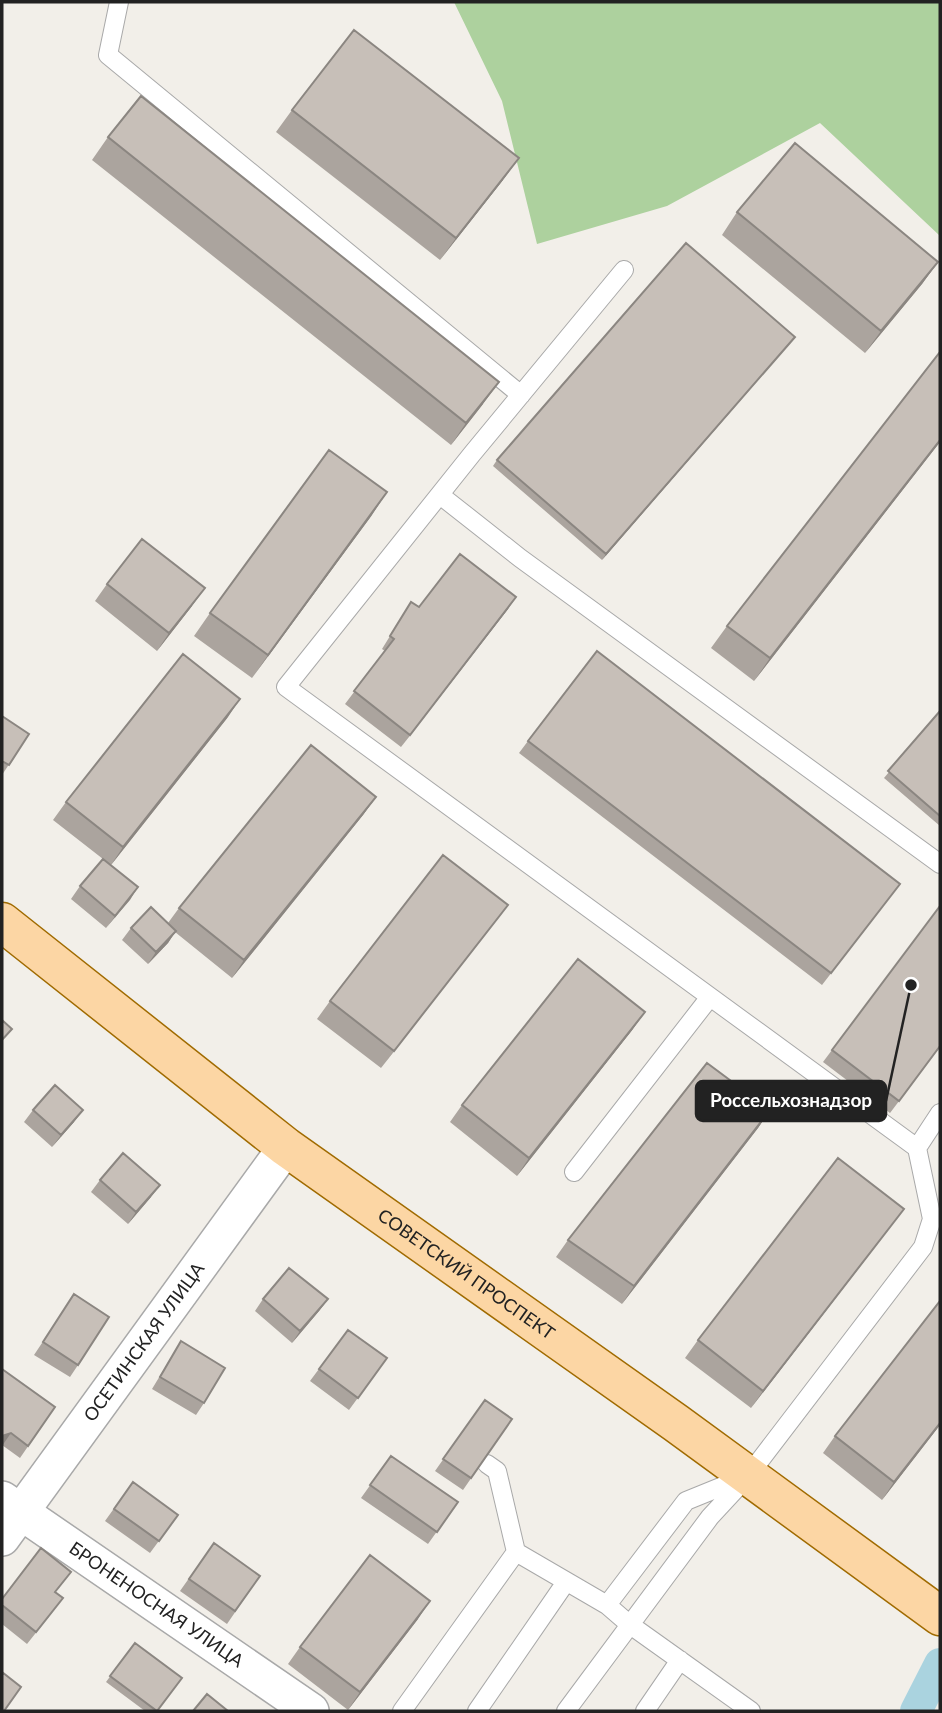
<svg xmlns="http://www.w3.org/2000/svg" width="942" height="1713" font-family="Lato,sans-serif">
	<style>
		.forest { fill: #add19e }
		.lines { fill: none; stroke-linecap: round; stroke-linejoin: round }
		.canal { stroke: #aad3df; stroke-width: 32 }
		.lane-casing { stroke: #a9a9a9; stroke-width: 20 }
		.street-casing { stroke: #a9a9a9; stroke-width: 38 }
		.primary-casing { stroke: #a06b00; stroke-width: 41 }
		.lane { stroke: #fff; stroke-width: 18 }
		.street { stroke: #fff; stroke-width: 35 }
		.primary { stroke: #fcd6a4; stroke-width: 38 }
		.wall { fill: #aba49e }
		.shaded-wall { fill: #8b8681 }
		.building { fill: #c7bfb8; stroke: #8b8681; stroke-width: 2 }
		.labels { text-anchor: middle; stroke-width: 7; stroke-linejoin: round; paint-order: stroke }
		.street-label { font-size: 18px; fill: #222; stroke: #fff }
		.leader { fill: none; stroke: #222; stroke-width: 2.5 }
		.callout-dot { fill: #222; stroke: #fff; stroke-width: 2.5 }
		.callout { fill: #222; stroke: #222; stroke-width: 2.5 }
		.callout-label { font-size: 19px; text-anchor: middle; font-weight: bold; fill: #fff }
	</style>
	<rect width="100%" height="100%" fill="#f2efe9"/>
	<!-- forest -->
	<path class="forest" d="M454,2H940V236L820,123L667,206L537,244L502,101Z"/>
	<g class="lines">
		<!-- canal -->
		<path class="canal" d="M916,1711L940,1664"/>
		<defs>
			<path id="lane" d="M119,2L108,55L521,395
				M624,270L472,454L286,687L917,1148
				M440,495L520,558L940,864
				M574,1172L710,997
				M487,1464L497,1471L516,1552
				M607,1605L629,1624L751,1711
				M402,1711L516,1552L607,1605L686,1501L745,1477
				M477,1711L566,1582
				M566,1711L710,1517L748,1476L923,1247L932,1219L917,1148L940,1113
				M645,1711L680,1660"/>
			<g id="street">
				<path id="s1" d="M2,1499L311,1711"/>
				<path id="s2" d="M2,1538L286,1147"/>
			</g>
			<g id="primary">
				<path id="s3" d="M2,922L286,1147L676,1423L940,1616"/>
			</g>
		</defs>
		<!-- lane casing -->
		<use href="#lane" class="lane-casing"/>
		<!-- street casing -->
		<use href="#street" class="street-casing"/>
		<!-- primary casing -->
		<use href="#primary" class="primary-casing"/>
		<!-- lane -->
		<use href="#lane" class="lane"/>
		<!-- street -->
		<use href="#street" class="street"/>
		<!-- primary -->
		<use href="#primary" class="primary"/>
	</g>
	<!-- wall -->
	<path class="wall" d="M292,110L503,180L440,260L276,132Z
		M108,137L483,404L451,445L92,160Z
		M737,212L938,262L922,284L865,353L722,235Z
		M795,337L602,560L493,466L497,460Z
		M940,352V442L754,681L711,648L727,626Z
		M372,515L252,678L194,636L210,613Z
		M107,584L192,606L157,651L95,601Z
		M411,602L419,607L508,609L401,747L345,704L385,651L382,649Z
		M940,711V826L884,778Z
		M2,716L29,734L2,775Z
		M228,717L111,865L138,887L106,928L71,899L80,886L103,859L53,820L66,802Z
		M528,741L900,884L822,985L519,753Z
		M376,797L363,815L232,978L175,932L168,943L148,964L122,940L131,928L168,923L179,908Z
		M940,906V1047L890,1113L823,1062Z
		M495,922L381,1068L317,1019L330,1001Z
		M633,1029L517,1176L450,1122L462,1105Z
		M33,1110L74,1122L52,1147L24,1122Z
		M770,1110L758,1128L622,1304L556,1257L568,1240Z
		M100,1180L151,1197L128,1224L91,1192Z
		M891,1226L751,1408L685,1358L698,1340Z
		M263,1299H328L319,1311L292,1343L255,1311Z
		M940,1301V1425L882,1500L823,1453L835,1436Z
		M66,1307L78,1365L70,1377L34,1355Z
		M348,1330L387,1358L349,1410L310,1381Z
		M181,1341L204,1403L196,1415L152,1389Z
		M2,1369L55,1407L20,1458L2,1445Z
		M485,1400L512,1419L463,1490L435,1471Z
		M391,1456L458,1502L428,1544L361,1498Z
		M133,1482L178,1515L150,1553L105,1521Z
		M214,1543L260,1576L227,1624L180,1591Z
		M56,1592L54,1610L27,1644L2,1624V1599Z
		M418,1619L348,1710L288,1664L300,1647Z
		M135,1643L157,1711H145L106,1682Z"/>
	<!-- shaded-wall -->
	<path class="shaded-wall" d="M519,158L503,180L440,260L456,238Z
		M938,262L922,284L865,353L881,331Z
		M795,337L790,343L602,560L606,554Z
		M499,382L483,404L451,445L466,423Z
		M940,440V442L754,681L770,658Z
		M387,492L372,515L252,678L268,655Z
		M205,588L192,606L157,651L169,633Z
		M516,597L508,609L401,747L410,735Z
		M240,699L228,717L111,865L123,847Z
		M376,797L363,815L232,978L244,960Z
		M138,887L130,900L106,928L115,916Z
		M508,905L495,922L381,1068L394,1051Z
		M176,931L168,943L148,964L156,952Z
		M645,1012L633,1029L517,1176L529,1158Z
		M83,1110L74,1122L52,1147L61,1135Z
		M770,1110L758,1128L622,1304L634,1286Z
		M160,1185L151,1197L128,1224L136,1212Z
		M904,1209L891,1226L751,1408L763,1391Z
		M328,1299L319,1311L292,1343L300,1331Z
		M940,1423V1425L882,1500L894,1482Z
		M11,1433L2,1446L3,1436Z
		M430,1601L418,1619L348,1710L360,1692Z"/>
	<!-- building -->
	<path class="building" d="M354,30L519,158L456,238L292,110Z
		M141,96L499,382L466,423L108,137Z
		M795,143L938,262L881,331L737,212Z
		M686,243L795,337L606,554L497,460Z
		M940,352V440L770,658L727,626Z
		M329,450L387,492L268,655L210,613Z
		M142,539L205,588L169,633L107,584Z
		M460,554L516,597L410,735L354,691L394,639L390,636L411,602L419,607Z
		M597,651L900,884L831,973L528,741Z
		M183,654L240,699L123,847L66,802Z
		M940,711V816L888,771Z
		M2,716L29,734L9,765L2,761Z
		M311,745L376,797L244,960L179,908Z
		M443,855L508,905L394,1051L330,1001Z
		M103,859L138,887L115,916L80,886Z
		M940,906V1046L899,1101L832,1050Z
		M151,907L176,931L156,952L131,928Z
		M578,959L645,1012L529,1158L462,1105Z
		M2,1020L12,1029L2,1040Z
		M707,1063L770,1110L634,1286L568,1240Z
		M55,1085L83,1110L61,1135L33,1110Z
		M123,1153L160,1185L136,1212L100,1180Z
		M838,1158L904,1209L763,1391L698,1340Z
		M289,1268L328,1299L300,1331L263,1299Z
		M74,1294L109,1317L78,1365L43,1342Z
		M940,1301V1423L894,1482L835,1436Z
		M348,1330L387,1358L358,1398L319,1369Z
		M181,1341L225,1368L204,1403L160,1377Z
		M2,1369L55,1407L28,1446L11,1433L2,1436Z
		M485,1400L512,1419L471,1478L443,1459Z
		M391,1456L458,1502L437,1532L370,1485Z
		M133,1482L178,1515L159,1541L114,1509Z
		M214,1543L260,1576L235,1611L189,1579Z
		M41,1548L71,1572L55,1592L63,1598L36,1632L2,1605V1599Z
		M370,1555L430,1601L360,1692L300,1647Z
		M135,1643L182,1678L157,1711L110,1676Z
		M2,1672L21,1687L4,1711H2Z
		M207,1694L228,1711H193Z"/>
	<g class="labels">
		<!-- street labels -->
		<g class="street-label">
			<text dy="6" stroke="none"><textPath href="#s3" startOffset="583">СОВЕТСКИЙ ПРОСПЕКТ</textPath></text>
			<text dy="6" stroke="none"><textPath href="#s2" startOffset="242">ОСЕТИНСКАЯ УЛИЦА</textPath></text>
			<text dy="6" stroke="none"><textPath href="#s1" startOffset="187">БРОНЕНОСНАЯ УЛИЦА</textPath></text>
		</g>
	</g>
	<!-- callouts -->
	<path class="leader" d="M911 985L886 1101"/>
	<circle class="callout-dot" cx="911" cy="985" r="7"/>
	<rect class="callout" x="696" y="1081" width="190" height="40" rx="7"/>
	<g class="callout-label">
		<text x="791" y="1107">Россельхознадзор</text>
	</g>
	<!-- border -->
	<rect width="942" height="1713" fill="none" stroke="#222222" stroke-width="7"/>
</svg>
